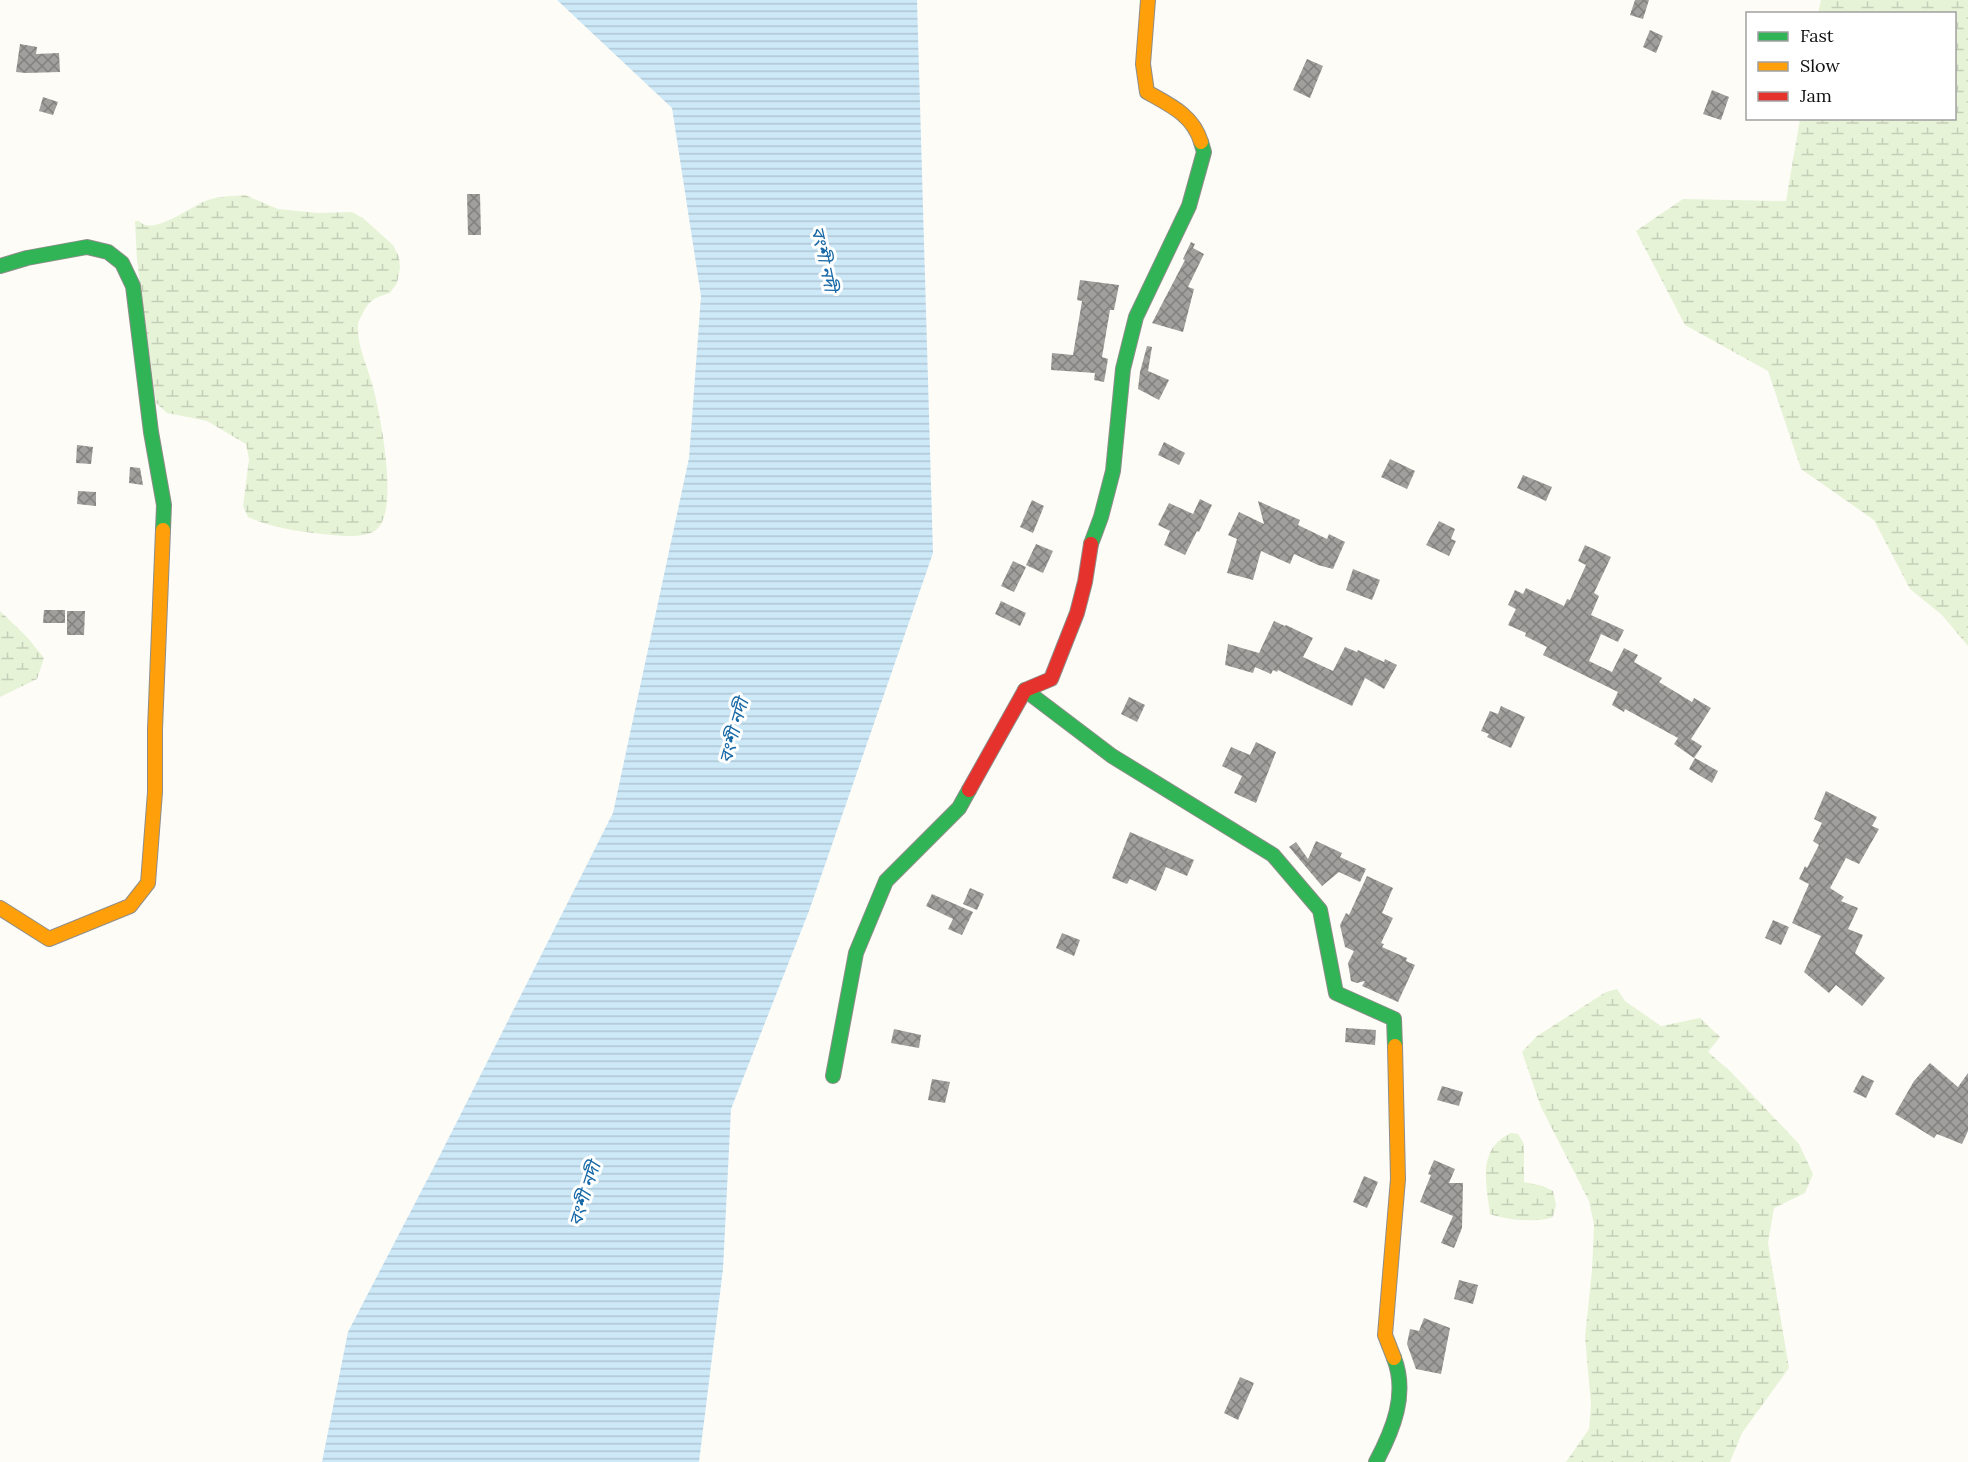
<svg xmlns="http://www.w3.org/2000/svg" width="1968" height="1462" font-family="Lora,'Noto Sans Bengali',serif">
	<style>
		.wetland { fill: url(#wetland-marsh) }
		.water { fill: url(#water-rules) }
		.building { fill: url(#building-cross-hatch) }
		.lines { fill: none; stroke-linecap: round; stroke-linejoin: round }
		.fast-casing { stroke: #8e8d8b; stroke-width: 16 }
		.slow-casing { stroke: #8e8d8b; stroke-width: 16 }
		.jam-casing { stroke: #8e8d8b; stroke-width: 16 }
		.fast { stroke: #30b455; stroke-width: 14 }
		.slow { stroke: #ff9f0a; stroke-width: 14 }
		.jam { stroke: #e5322d; stroke-width: 14 }
		.labels { text-anchor: middle; stroke-width: 6; stroke-linejoin: round; paint-order: stroke }
		.water-label { font-size: 18px; font-style: italic; fill: #1768a6; stroke: #fff }
	</style>
	<defs>
		<pattern id="wetland-marsh" width="20" height="14" patternUnits="userSpaceOnUse" patternTransform="scale(1.5)"><rect width="20" height="14" fill="#e7f3d7"/><path d="M1 5h8M5 5V1M11 12h8M15 12V8" fill="none" stroke="#c5cfb8"/></pattern>
		<pattern id="water-rules" width="6" height="5" patternUnits="userSpaceOnUse" patternTransform="scale(1.5)"><rect width="6" height="5" fill="#cde8f7"/><path d="M0 2.5h6" fill="none" stroke="#afc6d3"/></pattern>
		<pattern id="building-cross-hatch" width="8" height="8" patternUnits="userSpaceOnUse" patternTransform="scale(1.5)"><rect width="8" height="8" fill="#a19f9c"/><path d="M0 0l8 8M0 8l8-8" fill="none" stroke="#82807e"/></pattern>
	</defs>
	<rect width="100%" height="100%" fill="#fdfcf7"/>
	<!-- wetland -->
	<path class="wetland" d="M1821,0H1968V646L1942,615L1910,589L1874,520L1801,469L1768,371L1685,325L1636,231L1683,199L1786,201L1800,119L1954,118V14L1818,13Z
		M245,195L278,209L318,213L352,212L364,219L393,245L399,257L400,268L397,283L390,293C376,297 369,300 363,313C361,317 358,321 358,326C357,346 368,368 373,387C380,414 400,511 376,530C365,538 345,536 332,535C303,532 275,529 248,517L243,506L249,459L246,444L207,421L167,413L156,403L137,260L135,221H139C153,237 192,205 208,200C219,196 233,196 245,195Z
		M0,611L27,637L44,658L37,679L0,697Z
		M1617,989L1625,1001L1661,1026L1700,1018L1720,1037L1708,1052L1731,1072L1799,1144L1813,1174L1805,1193L1774,1208L1768,1243L1789,1368L1742,1433L1730,1462H1566L1589,1429L1591,1405L1585,1337L1592,1270L1594,1225L1589,1201L1541,1107L1522,1052L1537,1036L1606,992Z
		M1511,1133L1518,1134L1524,1144V1182L1543,1186L1553,1191L1556,1205L1553,1217C1539,1223 1505,1220 1490,1214C1486,1182 1477,1149 1511,1133Z"/>
	<!-- water -->
	<path class="water" d="M557,0H917L933,553L809,911L731,1109L723,1269L699,1462H322L348,1332L437,1161L613,813L689,458L701,296L672,108Z"/>
	<!-- building -->
	<path class="building" d="M1635,0H1649L1643,19L1630,15Z
		M1650,30L1663,36L1656,53L1643,47Z
		M20,44L37,47L36,54L59,53L60,72L26,73L16,72Z
		M1307,59L1323,66L1310,98L1293,90Z
		M1712,90L1729,97L1721,120L1703,114Z
		M43,97L58,102L53,115L39,111Z
		M467,194H480L481,235H468Z
		M1191,242L1195,244L1193,248L1204,254L1188,287L1194,289L1183,332L1152,323L1185,260L1183,259Z
		M1080,280L1119,285L1114,310H1110L1102,357L1108,359L1104,382L1094,380L1095,373L1051,370L1052,353L1073,355L1082,301L1077,300Z
		M1147,346L1152,347L1148,371L1169,380L1159,400L1138,389L1140,372Z
		M1164,442L1185,453L1179,465L1158,455Z
		M77,445L93,447L91,464L76,463Z
		M1390,459L1415,471L1407,489L1381,477Z
		M130,467L140,468L143,485L129,483Z
		M1523,475L1552,487L1546,501L1517,488Z
		M78,491L96,492V506L77,504Z
		M1200,499L1212,505L1199,532L1197,531L1185,555L1164,545L1170,531L1158,525L1169,503L1193,514Z
		M1032,500L1044,506L1033,533L1020,527Z
		M1258,501L1300,520L1298,525L1327,539L1329,534L1345,542L1333,569L1318,565L1294,554L1290,564L1261,551L1253,580L1227,573L1237,539L1228,535L1239,512L1264,524Z
		M1439,521L1455,529L1451,539L1456,541L1449,556L1426,545Z
		M1036,544L1053,551L1043,573L1026,565Z
		M1585,545L1611,557L1594,593L1599,596L1591,615L1624,630L1618,642L1601,634L1589,661L1612,672L1624,648L1638,655L1634,662L1662,678L1659,682L1692,702L1694,698L1711,708L1691,739L1702,746L1694,758L1674,744L1678,738L1625,709L1624,712L1612,705L1618,692L1543,655L1547,647L1525,636L1526,633L1508,625L1516,609L1508,605L1515,590L1523,594L1526,588L1564,606L1567,599L1570,600L1586,565L1578,561Z
		M1013,561L1026,567L1014,592L1001,586Z
		M1353,569L1380,580L1372,600L1346,590Z
		M1001,601L1026,613L1020,626L995,614Z
		M44,610H65V623H43Z
		M67,611H85L84,635H67Z
		M1274,621L1285,626L1286,625L1313,638L1303,657L1333,671L1345,647L1357,652L1358,650L1384,662L1385,659L1397,665L1384,689L1365,678L1352,706L1278,670L1277,672L1273,670L1271,674L1255,667L1253,673L1225,665L1228,644L1259,653Z
		M1129,697L1145,705L1137,722L1121,714Z
		M1501,706L1525,717L1511,748L1487,737L1489,734L1481,731L1490,711L1498,714Z
		M1256,742L1276,752L1256,803L1234,793L1242,776L1222,766L1231,747L1250,755Z
		M1695,758L1718,771L1712,783L1689,769Z
		M1826,791L1877,817L1872,826L1879,829L1859,864L1846,858L1830,888L1844,897L1841,901L1858,908L1848,929L1863,935L1855,953L1885,978L1862,1006L1836,985L1829,993L1804,972L1821,936L1792,923L1809,884L1799,879L1805,866L1807,868L1819,845L1813,841L1822,823L1814,819Z
		M1130,832L1194,860L1187,876L1166,867L1156,891L1130,879L1127,884L1112,878Z
		M1316,841L1342,853L1340,857L1366,869L1360,882L1339,872L1322,886L1289,847L1296,842L1308,859Z
		M1367,876L1393,888L1382,913L1393,918L1381,943L1384,944L1382,947L1407,958L1406,961L1415,965L1398,1002L1362,986L1365,981L1357,983L1351,981L1348,963L1354,951L1345,947L1340,925L1346,913L1349,915Z
		M970,888L984,894L977,910L963,904Z
		M932,894L973,912L962,935L948,929L953,919L926,906Z
		M1773,920L1789,927L1781,945L1765,938Z
		M1062,933L1080,940L1074,956L1056,948Z
		M1346,1028L1376,1030L1375,1045L1345,1042Z
		M894,1029L921,1035L919,1048L891,1043Z
		M1930,1063L1958,1087L1968,1073V1131L1962,1144L1937,1134L1934,1138L1895,1114L1914,1081Z
		M1862,1075L1874,1081L1866,1098L1853,1092Z
		M932,1079L950,1082L945,1103L928,1100Z
		M1442,1086L1463,1092L1459,1106L1437,1100Z
		M1434,1160L1455,1169L1449,1183H1463L1462,1228L1454,1248L1441,1243L1453,1216L1420,1202L1431,1175L1428,1174Z
		M1364,1176L1378,1182L1367,1208L1353,1202Z
		M1459,1280L1478,1285L1473,1304L1454,1299Z
		M1424,1318L1450,1328L1441,1374L1416,1369L1407,1344L1410,1329L1419,1331Z
		M1240,1377L1254,1383L1238,1420L1224,1413Z"/>
	<g class="lines">
		<defs>
			<path id="fast" d="M0,266L27,258L87,247L108,252L122,263L133,286L151,432L164,505L163,530
				M1091,544L1101,517L1113,471L1123,369L1136,317L1189,206L1204,152L1201,142
				M1025,690L1112,756L1273,855L1320,910L1336,993L1394,1019L1395,1046
				M833,1076L856,953L886,881L959,808L969,790
				M1376,1462C1393,1430 1408,1394 1394,1358"/>
			<path id="slow" d="M1148,0L1143,64L1147,92C1170,105 1193,115 1201,142
				M0,908L49,939L130,906L148,883L155,792V729L163,530
				M1394,1358L1385,1335L1398,1179L1395,1046"/>
			<path id="jam" d="M969,790L1025,690L1051,679L1077,613L1085,582L1091,544"/>
		</defs>
		<!-- fast casing -->
		<use href="#fast" class="fast-casing"/>
		<!-- slow casing -->
		<use href="#slow" class="slow-casing"/>
		<!-- jam casing -->
		<use href="#jam" class="jam-casing"/>
		<!-- fast -->
		<use href="#fast" class="fast"/>
		<!-- slow -->
		<use href="#slow" class="slow"/>
		<!-- jam -->
		<use href="#jam" class="jam"/>
	</g>
	<g class="labels">
		<!-- water labels -->
		<g class="water-label">
			<text transform="translate(824 259) rotate(78)" y="6">বংশী নদী</text>
			<text transform="translate(734 731) rotate(-74)" y="6">বংশী নদী</text>
			<text transform="translate(585 1194) rotate(-72)" y="6">বংশী নদী</text>
		</g>
	</g>
	<!-- legend -->
	<rect x="1746" y="12" width="210" height="108" fill="#ffffff" stroke="#a0a0a0" stroke-width="1.5"/>
	<rect x="1758" y="32" width="30" height="9" fill="#30b455" stroke="#a0a0a0" stroke-width="1.5"/>
	<text x="1800" y="42" font-size="18" fill="#111111">Fast</text>
	<rect x="1758" y="62" width="30" height="9" fill="#ff9f0a" stroke="#a0a0a0" stroke-width="1.5"/>
	<text x="1800" y="72" font-size="18" fill="#111111">Slow</text>
	<rect x="1758" y="92" width="30" height="9" fill="#e5322d" stroke="#a0a0a0" stroke-width="1.5"/>
	<text x="1800" y="102" font-size="18" fill="#111111">Jam</text>
</svg>
